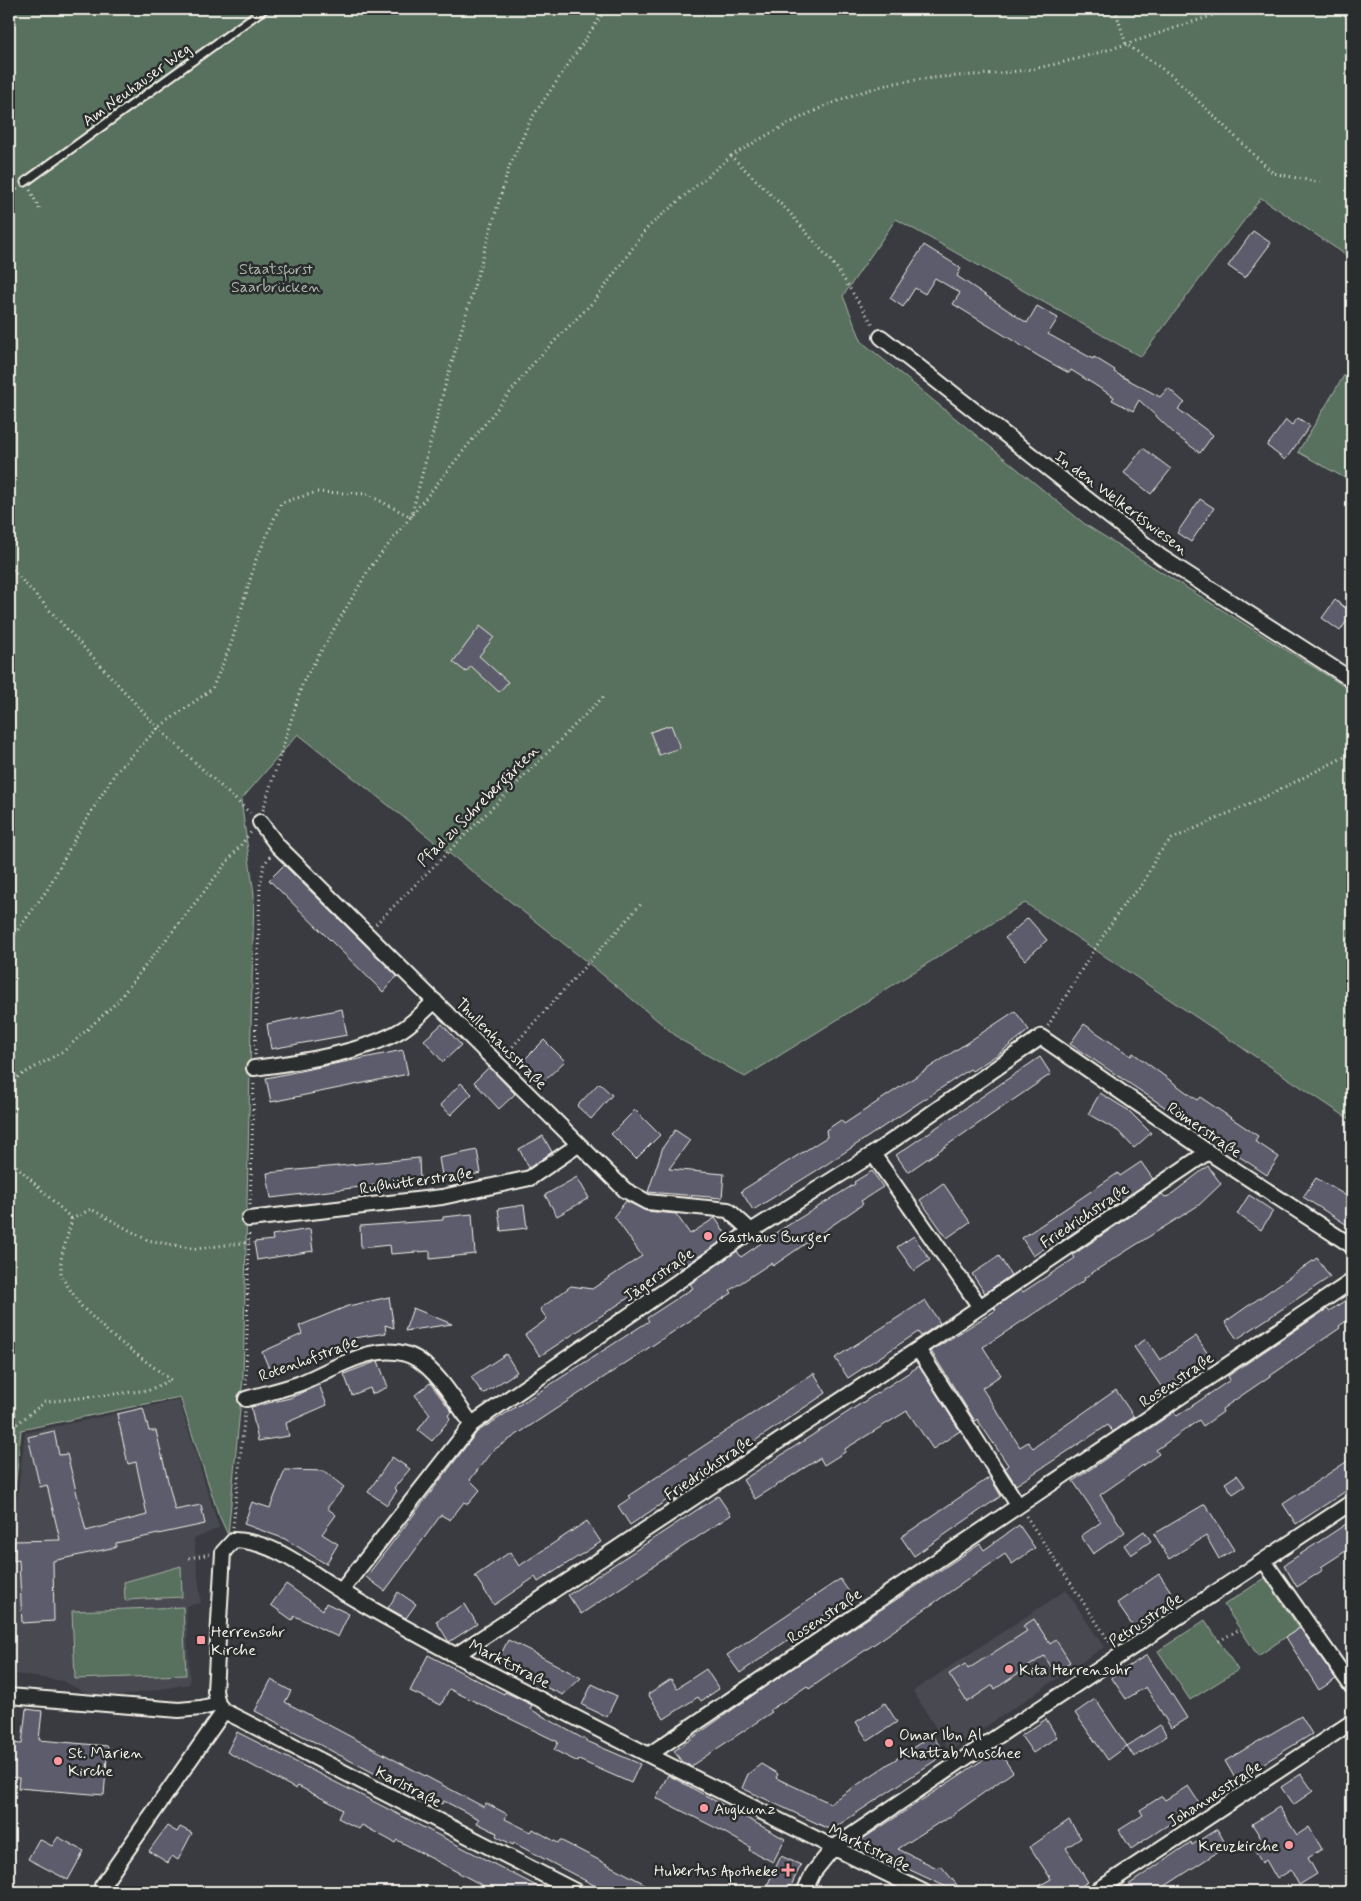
<svg xmlns="http://www.w3.org/2000/svg" width="1361" height="1901" font-family="Mynerve,sans-serif">
	<style>
		.built { fill: #484851 }
		.green { fill: #59715e; stroke: #a6b1a3 }
		.building { fill: #5c5b6d; stroke: #f4f1e8 }
		.lines { fill: none; stroke-linecap: round; stroke-linejoin: round }
		.service-casing { stroke: #f4f1e8; stroke-width: 11 }
		.minor-casing { stroke: #f4f1e8; stroke-width: 18 }
		.path { stroke: #f4f1e8; stroke-width: 3; stroke-dasharray: 1 4; stroke-linecap: butt }
		.service { stroke: #2a2d2e; stroke-width: 7 }
		.minor { stroke: #2a2d2e; stroke-width: 14 }
		.poi-dot { fill: #ff9aa2; stroke: #2a2d2e; stroke-width: 2 }
		.labels { text-anchor: middle; stroke-width: 5; stroke-linejoin: round; paint-order: stroke }
		.street-label { font-size: 16px; fill: #f4f1e8; stroke: #2a2d2e }
		.park-label { font-size: 16px; fill: #aeb7aa; stroke: #2a2d2e }
		.poi-label { font-size: 16px; fill: #f4f1e8; stroke: #2a2d2e; text-anchor: start }
	</style>
	<rect width="100%" height="100%" fill="#393b41"/>
	<filter id="ink" filterUnits="userSpaceOnUse"><feTurbulence type="fractalNoise" baseFrequency=".02" numOctaves="2"/><feDisplacementMap in="SourceGraphic" scale="10" xChannelSelector="R" yChannelSelector="G"/><feConvolveMatrix kernelMatrix="1 2 1 2 8 2 1 2 1" color-interpolation-filters="sRGB"/></filter>
	<g filter="url(#ink)">
		<!-- built -->
		<path class="built" d="M179,1400L219,1528L194,1539L201,1603L186,1606L190,1684L121,1696L88,1694L62,1681L9,1673V1591L12,1541L25,1433Z
			M1066,1590L1104,1647L950,1751L913,1691Z"/>
		<!-- green -->
		<path class="green" d="M9,9H1352V259L1261,198L1141,357L896,219L843,296L862,342L1086,525L1352,691V1121L1025,903L745,1077L681,1040L597,970L298,734L241,800L254,894L243,1378L228,1535L218,1513L180,1397L21,1430L9,1550Z
			M1352,362V482L1298,452Z
			M181,1566L182,1597L125,1600L124,1582Z
			M1265,1578L1299,1628L1258,1656L1224,1605Z
			M183,1607L186,1675L75,1679L72,1611Z
			M1205,1620L1238,1670L1190,1700L1158,1651Z"/>
		<!-- building -->
		<path class="building" d="M1253,231L1271,243L1245,278L1228,266Z
			M924,245L961,268L957,276L1027,323L1037,306L1058,318L1048,334L1093,359L1094,357L1115,370L1114,372L1160,397L1168,388L1185,403L1178,409L1213,435L1200,453L1177,436L1139,400L1133,411L1112,400L1114,397L1071,370L1069,373L1040,357L953,304L960,293L935,278L925,294L915,288L903,307L890,298Z
			M1298,418L1310,426L1285,460L1267,446L1286,420L1292,425Z
			M1143,448L1171,469L1151,494L1124,473Z
			M1200,499L1214,508L1191,542L1177,533Z
			M1335,600L1352,613L1340,631L1322,618Z
			M480,626L494,637L479,656L508,682L499,692L471,666L466,672L453,662Z
			M671,725L680,748L659,755L650,732Z
			M284,865L397,976L383,992L269,880Z
			M1028,918L1047,940L1025,960L1005,938Z
			M342,1009L347,1035L271,1049L267,1024Z
			M1015,1011L1029,1030L1000,1053L972,1071L970,1069L824,1166L753,1210L741,1191L827,1137L826,1130L841,1120L844,1124Z
			M442,1024L461,1045L443,1062L424,1040Z
			M1084,1024L1131,1056L1133,1053L1197,1100L1200,1097L1258,1136L1255,1141L1279,1157L1267,1175L1070,1044Z
			M544,1040L565,1061L543,1082L523,1061Z
			M403,1050L408,1074L271,1102L266,1078Z
			M1040,1057L1051,1074L908,1172L896,1155Z
			M489,1067L515,1094L499,1109L474,1082Z
			M461,1083L472,1094L451,1115L440,1105Z
			M599,1083L612,1095L591,1119L577,1106Z
			M1100,1093L1128,1110L1151,1133L1134,1148L1118,1131L1088,1114Z
			M635,1110L660,1135L636,1159L611,1134Z
			M675,1130L690,1140L669,1169L724,1174L722,1198L648,1192L663,1147Z
			M543,1136L552,1152L529,1168L519,1149Z
			M477,1150L481,1173L443,1181L439,1158Z
			M419,1158L420,1183L385,1184L271,1198L267,1173Z
			M1141,1162L1153,1179L1063,1240L1061,1237L1033,1256L1022,1238L1118,1173L1120,1176Z
			M1208,1166L1221,1184L1199,1205L1112,1260L1084,1278L1085,1280L983,1347L1001,1375L982,1388L1020,1447L1028,1442L1033,1448L1116,1390L1134,1417L1113,1432L1108,1425L1016,1485L1005,1468L1008,1465L977,1419L975,1421L931,1351L996,1310L994,1308L1021,1289L1023,1292L1075,1258L1073,1255L1162,1194L1165,1197L1169,1196Z
			M872,1171L883,1187L861,1201L863,1204L773,1266L771,1263L730,1290L732,1293L492,1451L470,1480L480,1490L468,1504L464,1502L450,1520L441,1515L385,1591L366,1577L477,1432L649,1321L647,1318L693,1288L690,1284L737,1251L741,1257L777,1232L855,1184L854,1182Z
			M577,1177L589,1198L557,1216L545,1195Z
			M1316,1178L1352,1199V1228L1303,1197Z
			M943,1183L970,1222L947,1238L920,1200Z
			M1249,1195L1273,1211L1261,1230L1237,1214Z
			M626,1201L646,1211L676,1214L690,1234L715,1218L728,1237L680,1269L678,1266L657,1279L540,1356L525,1335L547,1319L540,1309L571,1286L592,1289L642,1256L614,1216Z
			M524,1205L527,1228L501,1231L498,1209Z
			M472,1214L475,1254L430,1259V1251L391,1254L390,1245L361,1248L360,1226L443,1220V1217Z
			M310,1229L313,1251L257,1260L254,1242L273,1240L272,1235Z
			M914,1236L930,1260L914,1271L897,1247Z
			M999,1256L1011,1275L985,1293L972,1274Z
			M1317,1258L1330,1277L1237,1339L1225,1322Z
			M1352,1296V1317L1339,1326L1340,1328L1222,1409L1223,1412L1203,1426L1199,1420L1156,1450L1159,1454L1100,1495L1125,1532L1093,1554L1081,1536L1101,1522L1073,1481L1174,1412L1177,1416L1230,1380L1228,1376L1327,1309L1329,1311Z
			M389,1297L394,1328L385,1325L386,1333L354,1338L271,1373L262,1352L302,1334L299,1326L348,1306Z
			M925,1300L940,1323L921,1336L918,1332L848,1378L835,1358Z
			M413,1308L452,1324L405,1331Z
			M1196,1336L1210,1357L1163,1389L1134,1347L1146,1339L1160,1360Z
			M506,1354L517,1372L483,1394L471,1377Z
			M378,1361L388,1387L372,1394L370,1388L352,1395L344,1374Z
			M919,1366L960,1431L933,1449L907,1411L845,1449V1452L824,1465L820,1458L755,1499L743,1480Z
			M814,1373L826,1393L630,1525L618,1506L630,1498L628,1496Z
			M430,1383L452,1412L448,1415L450,1419L432,1441L418,1430L430,1414L415,1395Z
			M319,1385L327,1405L286,1423L289,1436L258,1441L251,1407L290,1398Z
			M143,1408L149,1431H156L175,1510L201,1505L205,1524L116,1543V1547L53,1561L54,1621L22,1623L19,1560L14,1561V1541L60,1540L47,1485L40,1487L28,1437L54,1431L59,1455L67,1454L86,1531L147,1515L136,1462L128,1464L117,1414Z
			M392,1457L410,1469L394,1488L397,1491L387,1505L368,1492Z
			M1352,1458V1487L1296,1524L1283,1504Z
			M285,1470L324,1471L344,1487L327,1508L336,1515L322,1534L338,1544L326,1564L285,1539L244,1524L252,1502L270,1508Z
			M1237,1475L1245,1486L1233,1494L1225,1483Z
			M990,1477L1001,1496L914,1556L901,1537Z
			M718,1496L731,1515L581,1614L568,1595Z
			M1205,1504L1234,1550L1219,1559L1206,1536L1169,1559L1154,1534Z
			M1352,1520V1547L1321,1567L1323,1570L1297,1587L1284,1565Z
			M587,1521L601,1542L538,1582L535,1577L494,1605L475,1576L510,1552L519,1566Z
			M1019,1525L1035,1548L1012,1564L1005,1554L809,1689L807,1686L789,1698L770,1710L772,1712L691,1766L682,1762L674,1751L766,1686L980,1544L984,1550Z
			M1144,1531L1151,1541L1131,1555L1124,1545Z
			M1159,1574L1178,1602L1136,1631L1117,1603Z
			M840,1579L852,1596L740,1673L727,1655Z
			M286,1584L323,1610L326,1603L349,1614L338,1637L295,1616L292,1620L271,1605Z
			M398,1592L416,1604L406,1618L388,1608Z
			M465,1604L477,1624L449,1642L436,1621Z
			M1034,1619L1050,1644L1056,1640L1070,1662L1055,1672L1044,1656L995,1689L993,1685L967,1702L949,1674L965,1664L968,1669L1027,1631L1023,1626Z
			M1300,1628L1336,1679L1319,1690L1286,1637Z
			M508,1640L529,1650L581,1678L563,1695L532,1681L534,1678L498,1660Z
			M428,1655L504,1694L505,1692L532,1705L530,1709L589,1742L640,1764L631,1783L579,1760L578,1762L554,1750L558,1742L449,1689L441,1705L410,1691Z
			M1147,1655L1187,1718L1171,1728L1146,1687L1126,1699L1111,1677Z
			M706,1669L719,1689L701,1701L698,1697L664,1719L648,1694L671,1679L677,1688Z
			M271,1680L291,1691L285,1702L484,1807L486,1803L507,1814L505,1819L531,1832L533,1829L558,1843L560,1840L661,1892H607L514,1843L513,1845L496,1836L497,1833L477,1823L479,1819L444,1801L442,1804L394,1781L393,1783L255,1711Z
			M592,1684L617,1696L607,1717L582,1705Z
			M1095,1699L1127,1746L1108,1760L1075,1713Z
			M885,1703L897,1722L868,1741L856,1722Z
			M26,1709L42,1711L39,1740L108,1746L104,1795L18,1788L19,1778L9,1777V1743L22,1744Z
			M1301,1716L1312,1734L1236,1780L1225,1761Z
			M1046,1719L1057,1737L1033,1753L1021,1736Z
			M1160,1725L1167,1736L1134,1757L1127,1746Z
			M237,1732L390,1810L548,1892H495L397,1840L395,1843L362,1825L359,1829L338,1818L342,1810L335,1805L298,1786L296,1789L227,1752Z
			M932,1735L945,1754L831,1830L742,1788L748,1774L761,1764L778,1774L776,1778L830,1803Z
			M998,1750L1013,1772L944,1821L943,1820L898,1849L937,1868L941,1866L963,1892H957L855,1844Z
			M1301,1774L1313,1791L1293,1805L1281,1787Z
			M668,1775L785,1839L773,1862L749,1850L750,1847L720,1830L656,1798Z
			M1188,1786L1200,1804L1131,1849L1119,1830L1143,1815L1140,1810L1162,1796L1165,1800Z
			M1279,1807L1297,1835L1309,1827L1322,1849L1308,1858L1317,1874L1299,1885L1291,1870L1277,1879L1266,1860L1262,1863L1253,1848L1263,1841L1252,1824Z
			M1069,1820L1081,1838L1066,1848L1088,1882L1071,1892H1029L1051,1879L1030,1847Z
			M167,1826L177,1832L180,1827L192,1833L178,1860L172,1856L168,1863L149,1851Z
			M1217,1829L1227,1846L1156,1892H1118L1191,1842L1192,1845Z
			M58,1837L84,1851L68,1880L28,1859L39,1839L52,1846Z
			M781,1856L801,1865L788,1892H764Z"/>
		<g class="lines">
			<defs>
				<path id="service" d="M25,182L264,9"/>
				<path id="minor" d="M881,337L1161,557L1352,680
					M260,822L278,846L625,1190L647,1202L728,1210L751,1231
					M254,1068C300,1062 364,1053 403,1029C415,1021 425,1010 435,1001
					M873,1154L980,1307
					M249,1219L442,1197L530,1178L578,1145
					M918,1349L1018,1505
					M246,1399C263,1394 281,1390 298,1384C332,1371 380,1336 417,1359C441,1375 455,1402 472,1424
					M1264,1561L1352,1687
					M341,1591L472,1424L751,1231L873,1154L1041,1037L1208,1152L1352,1246
					M456,1655L918,1349L1208,1152
					M9,1696L179,1710L201,1708L218,1704
					M218,1704L215,1691L223,1552L234,1540C276,1542 306,1570 341,1591C379,1614 418,1635 457,1656C611,1737 767,1815 924,1892
					M218,1704L224,1711L242,1720L577,1892
					M650,1754L1352,1281
					M102,1886L224,1711
					M804,1892L813,1873L833,1848L971,1754L1352,1502
					M1095,1892L1352,1722"/>
			</defs>
			<!-- service casing -->
			<use href="#service" class="service-casing"/>
			<!-- minor casing -->
			<use href="#minor" class="minor-casing"/>
			<!-- path -->
			<path class="path" d="M1115,9L1126,44L1171,75L1273,173L1321,183
				M731,156C777,129 823,103 875,88C927,73 984,78 1037,68C1103,55 1168,29 1233,9
				M30,190L41,212
				M9,196L18,189
				M9,566L158,728L250,813
				M263,810L303,682L369,569L536,360L595,300L648,227L731,156L789,212L836,267L874,326
				M376,924L605,695
				M9,942L47,890L78,833L116,772L158,728L212,689L231,644L256,560L281,503L317,492L367,494L411,517L445,386L509,167L531,119L606,9
				M1048,1026L1088,959L1126,901L1141,887L1158,854L1172,839L1271,794L1352,753
				M506,1054L642,903
				M255,1055L260,886L264,865L270,856
				M9,1082L65,1050L116,1003L251,832
				M9,1159L72,1219
				M250,1205L254,1081
				M246,1385L249,1231
				M9,1430L45,1402L149,1390L171,1380L112,1336L81,1306L61,1276V1259L72,1219L91,1209L147,1240L195,1249L250,1242
				M1026,1516L1111,1644
				M233,1527L245,1411
				M189,1558L210,1554
				M1219,1641L1240,1629"/>
			<!-- service -->
			<use href="#service" class="service"/>
			<!-- minor -->
			<use href="#minor" class="minor"/>
		</g>
	</g>
	<!-- markers -->
	<g class="poi-dot">
		<circle cx="708" cy="1236" r="5"/>
		<rect x="196" y="1635" width="10" height="10" rx="2.5"/>
		<circle cx="1009" cy="1669" r="5"/>
		<circle cx="889" cy="1743" r="5"/>
		<circle cx="58" cy="1761" r="5"/>
		<circle cx="704" cy="1808" r="5"/>
		<circle cx="1289" cy="1845" r="5"/>
		<path d="M785.5 1862.5h5v5h5v5h-5v5h-5v-5h-5v-5h5z"/>
	</g>
	<g class="labels">
		<!-- street labels -->
		<g class="street-label">
			<text transform="translate(136 84) rotate(-36)" y="6">Am Neuhauser Weg</text>
			<text transform="translate(1122 502) rotate(37)" y="6">In den Welkertswiesen</text>
			<text transform="translate(477 805) rotate(-45)" y="6">Pfad zu Schrebergärten</text>
			<text transform="translate(502 1043) rotate(45)" y="6">Thullenhausstraße</text>
			<text transform="translate(1205 1129) rotate(34)" y="6">Römerstraße</text>
			<text transform="translate(416 1180) rotate(-8)" y="6">Rußhütterstraße</text>
			<text transform="translate(1084 1215) rotate(-34)" y="6">Friedrichstraße</text>
			<text transform="translate(658 1274) rotate(-35)" y="6">Jägerstraße</text>
			<text transform="translate(308 1358) rotate(-20)" y="6">Rotenhofstraße</text>
			<text transform="translate(1176 1379) rotate(-34)" y="6">Rosenstraße</text>
			<text transform="translate(708 1467) rotate(-34)" y="6">Friedrichstraße</text>
			<text transform="translate(824 1615) rotate(-34)" y="6">Rosenstraße</text>
			<text transform="translate(1145 1619) rotate(-34)" y="6">Petrusstraße</text>
			<text transform="translate(510 1663) rotate(27)" y="6">Marktstraße</text>
			<text transform="translate(409 1786) rotate(27)" y="6">Karlstraße</text>
			<text transform="translate(1214 1793) rotate(-33)" y="6">Johannesstraße</text>
			<text transform="translate(870 1847) rotate(26)" y="6">Marktstraße</text>
		</g>
		<!-- park labels -->
		<g class="park-label">
			<text x="276" y="274">Staatsforst<tspan x="276" dy="18">Saarbrücken</tspan></text>
		</g>
		<!-- poi labels -->
		<g class="poi-label">
			<text x="718" y="1242">Gasthaus Burger</text>
			<text x="211" y="1637">Herrensohr<tspan x="211" dy="18">Kirche</tspan></text>
			<text x="1019" y="1675">Kita Herrensohr</text>
			<text x="899" y="1740">Omar Ibn Al<tspan x="899" dy="18">Khattab Moschee</tspan></text>
			<text x="68" y="1758">St. Marien<tspan x="68" dy="18">Kirche</tspan></text>
			<text x="714" y="1814">Augkunz</text>
			<text x="1279" y="1851" text-anchor="end">Kreuzkirche</text>
			<text x="778" y="1876" text-anchor="end">Hubertus Apotheke</text>
		</g>
	</g>
	<!-- margin -->
	<rect width="1361" height="1901" fill="none" stroke="#2a2d2e" stroke-width="30"/>
	<rect x="15" y="15" width="1331" height="1871" fill="none" stroke="#f4f1e8" stroke-width="2" filter="url(#ink)"/>
</svg>
